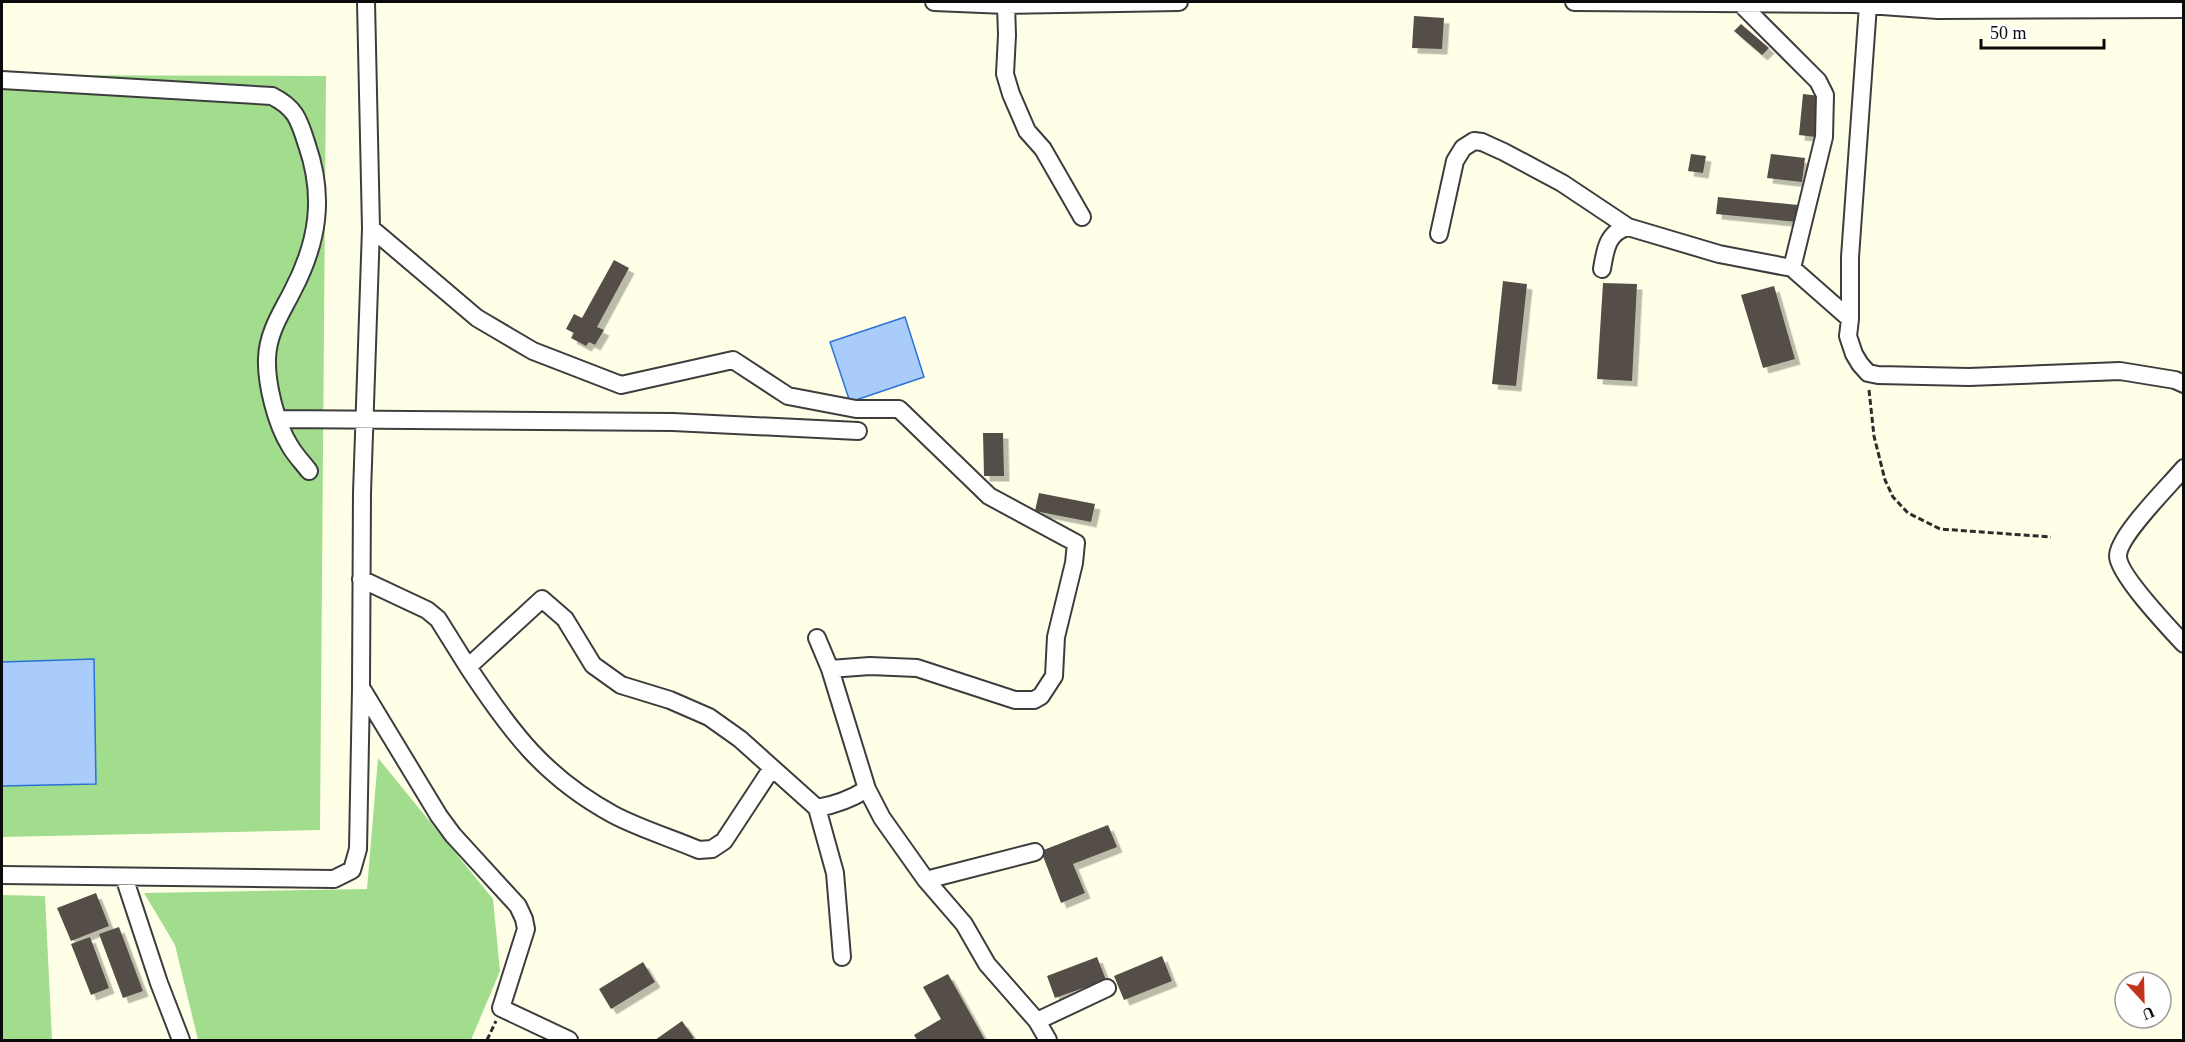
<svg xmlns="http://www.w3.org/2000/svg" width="2185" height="1042" font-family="'Times New Roman',serif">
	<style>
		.forest { fill: #a2dd8e }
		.water { fill: #a9ccfa; stroke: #2b71d6; stroke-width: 1.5 }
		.building { fill: #544e46; filter: url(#shadow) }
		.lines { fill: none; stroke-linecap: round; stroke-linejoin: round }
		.minor-casing { stroke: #3d3d3d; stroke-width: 20 }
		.path { stroke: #2c2c2c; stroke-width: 3; stroke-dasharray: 6 3; stroke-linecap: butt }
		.minor { stroke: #fff; stroke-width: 16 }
	</style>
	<defs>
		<filter id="shadow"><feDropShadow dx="5.5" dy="5.5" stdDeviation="0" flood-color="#0004"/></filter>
	</defs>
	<rect width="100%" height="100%" fill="#ffffe8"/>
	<!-- forest -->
	<path class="forest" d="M2,75L326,76L320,830L2,837Z
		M378,758L493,899L500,971L471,1040H198L175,945L144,893L367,889Z
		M2,895L45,896L52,1040H2Z"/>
	<!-- water -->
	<path class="water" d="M905,317L924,377L850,402L830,342Z
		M94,659L96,784L2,786V662Z"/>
	<!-- building -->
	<path class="building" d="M1414,16L1444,18L1442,49L1412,48Z
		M1741,24L1769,48L1762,55L1734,31Z
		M1803,94L1820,96L1816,137L1799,135Z
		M1691,154L1706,156L1703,173L1688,171Z
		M1771,154L1805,158L1802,182L1767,178Z
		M1718,197L1798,205L1797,222L1716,214Z
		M614,260L629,268L597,327L604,330L595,345L589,342L586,346L571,338L574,333L566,329L574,314L582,318Z
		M1503,281L1527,284L1516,386L1492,384Z
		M1603,283L1637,284L1632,381L1597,379Z
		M1774,286L1795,359L1763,368L1741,295Z
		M983,433H1003L1004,476H984Z
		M1039,493L1095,504L1091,522L1035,511Z
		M1108,825L1117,847L1073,864L1085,893L1061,903L1041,851Z
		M96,893L109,926L71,941L57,908Z
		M119,927L143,991L123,998L99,934Z
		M90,937L109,988L91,995L71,944Z
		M1162,956L1172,981L1124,1000L1114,976Z
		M1097,957L1106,980L1055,998L1047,976Z
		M643,962L655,982L611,1009L599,989Z
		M948,974L985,1040H917L914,1035L941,1019L923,987Z
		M682,1021L694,1038L690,1040H655Z"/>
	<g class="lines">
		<defs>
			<path id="minor" d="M934,2L1006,5L1179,2
				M1574,2L1854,4L1938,10L2184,9
				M1006,5L1007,35L1005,74L1011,94L1027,131L1043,149L1082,217
				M1868,5L1850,257V319L1848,336L1854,354L1860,364L1868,373L1878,375L1969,377L2120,371L2175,380L2184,384
				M2,80L272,96C296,108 299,120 307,145C325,197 318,242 293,290C282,312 268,332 267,358C266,383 276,424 290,446C295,455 303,463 309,471
				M371,228L477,318L533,351L621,385L733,360L788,396L856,409H899L989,496L1076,543L1074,563L1056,637L1054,676L1041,696L1034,700H1015L917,668L870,666L830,669
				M1439,234L1455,161L1463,148L1474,141L1482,142L1504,152L1562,183L1628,227
				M1792,268L1850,319
				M1602,269C1605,251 1607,232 1628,227L1719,254L1792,268L1824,137L1825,95L1818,81L1739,2
				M278,419L673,422L858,431
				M2184,468C2169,486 2118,536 2118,556C2118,574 2170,629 2184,644
				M361,579L427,610L438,619L468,667L542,599L565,619L593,665L621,685L670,700L709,717L740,739L817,808C835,805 851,799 867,789
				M817,638L830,669L867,789L882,818L926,880L964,924L987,964L1037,1021L1048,1040
				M468,667C511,732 544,777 614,815C641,829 671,838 699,850L712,849L724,841L772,768
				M362,689L439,816L453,835L518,906L524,919L526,929L501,1008L569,1040
				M817,808L835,873L842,957
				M2,875L334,879L352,870L358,849L361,688L362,493L371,228L366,2
				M124,877L159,983L181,1040
				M926,880L1035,852
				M1037,1021L1107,988"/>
		</defs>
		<!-- minor casing -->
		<use href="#minor" class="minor-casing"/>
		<!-- path -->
		<path class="path" d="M1869,390L1874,436L1885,480L1893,497L1908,513L1940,529L2051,537
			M487,1040L496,1021"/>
		<!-- minor -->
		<use href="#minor" class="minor"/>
	</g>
	<!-- border -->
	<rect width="2185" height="1042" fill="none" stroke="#0a0a0a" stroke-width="6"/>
	<!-- north arrow -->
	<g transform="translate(2143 1000) rotate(158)"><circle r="28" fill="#ffffff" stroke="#9d9d9d" stroke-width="1.5"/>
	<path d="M0-4.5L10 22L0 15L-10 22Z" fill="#c2331b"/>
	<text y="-9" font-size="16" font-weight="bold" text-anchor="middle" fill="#0a0a0a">U</text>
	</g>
	<!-- scale -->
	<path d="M1981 39v9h123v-9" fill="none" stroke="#0a0a0a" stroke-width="3"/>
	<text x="1990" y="39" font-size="18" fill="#0a0a0a" stroke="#ffffff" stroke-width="4.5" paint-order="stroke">50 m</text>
</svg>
